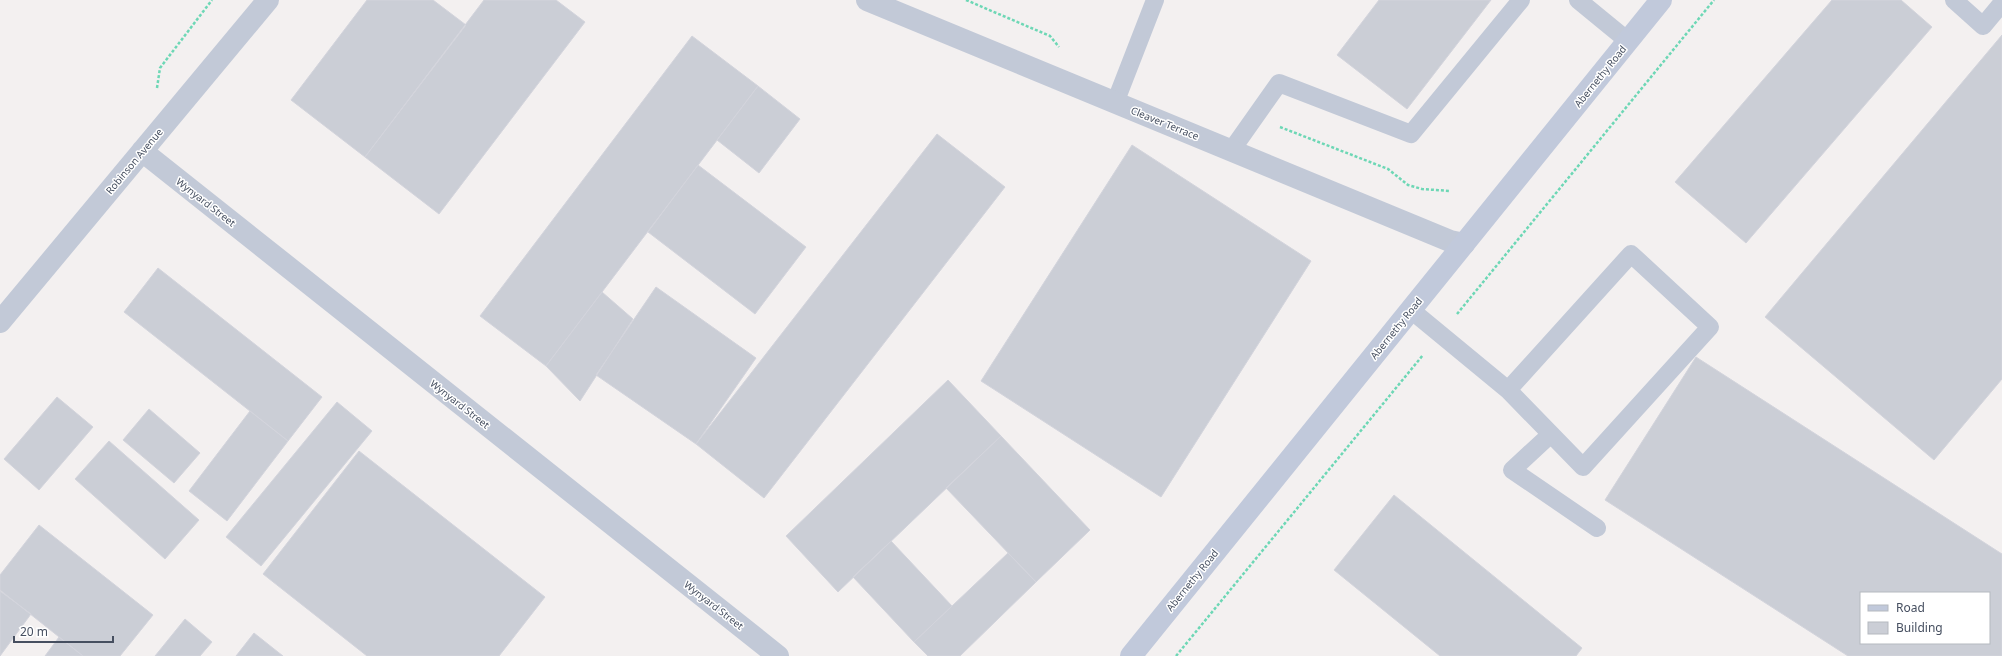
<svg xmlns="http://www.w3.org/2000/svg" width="2002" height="656" font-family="'Noto Sans',sans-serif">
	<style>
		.building { fill: #cbced6; stroke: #d3d4dc; fill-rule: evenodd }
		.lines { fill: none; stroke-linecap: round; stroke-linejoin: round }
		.path { stroke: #6dd7b5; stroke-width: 2.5; stroke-dasharray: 3 2; stroke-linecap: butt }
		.lane { stroke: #c2c9d7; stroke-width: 18 }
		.street { stroke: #c2c9d7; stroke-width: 22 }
		.secondary { stroke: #c1c9db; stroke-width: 22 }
		.labels { text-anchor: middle; stroke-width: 3; stroke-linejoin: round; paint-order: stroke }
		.street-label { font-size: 10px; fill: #464f60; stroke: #fff }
	</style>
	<rect width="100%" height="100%" fill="#f3f0f0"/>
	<!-- building -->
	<path class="building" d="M367,0H433L466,25L365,157L291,100Z
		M484,0H556L585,22L439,214L365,157Z
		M1379,0H1491L1407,109L1337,55Z
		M1832,0H1901L1932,27L1746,243L1675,182Z
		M2002,35V379L1934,460L1765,317Z
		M692,36L758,86L546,366L480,316Z
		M758,86L800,119L759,173L717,140Z
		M937,134L1005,187L764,498L696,444Z
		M1132,145L1311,261L1161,497L981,381Z
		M698,165L806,247L755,314L648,232Z
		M158,268L322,397L288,441L124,312Z
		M656,287L756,358L696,444L596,375Z
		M602,292L633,319L580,401L546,366Z
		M1696,357L2002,554V656H1848L1605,500ZM1861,593H1989V643H1861Z
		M948,380L1001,436L838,592L786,536Z
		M57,397L93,427L39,490L4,459Z
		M337,402L372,431L261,566L226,537Z
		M149,409L200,453L174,483L123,440Z
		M250,411L288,441L227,521L189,491Z
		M1001,436L1090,530L1036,582L946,488Z
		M109,441L199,520L165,559L75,479Z
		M359,451L545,597L499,656H367L263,574Z
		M1394,495L1582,648L1576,656H1440L1334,570Z
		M39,525L153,615L120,656H83L0,590V575Z
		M891,541L952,606L914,642L853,577Z
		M1008,553L1036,582L960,656H928L914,642Z
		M0,591L31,614L0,656Z
		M185,619L212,642L200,656H155Z
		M254,633L283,656H236Z
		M59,637L83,656H45Z"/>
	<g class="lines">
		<!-- path -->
		<path class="path" d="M966,0L1050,36L1059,47
			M157,88L160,68L212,0
			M1280,127L1388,169L1408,185L1422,189L1450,191
			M1457,314L1714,0
			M1176,656L1423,355"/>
		<!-- lane -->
		<path class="lane" d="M1578,0L1628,41
			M1954,0L1983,26L2002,3
			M1115,103L1155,0
			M1231,151L1279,83L1411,134L1521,0
			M1411,310L1508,390L1583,467L1710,327L1631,254L1508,390
			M1551,434L1512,470L1597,528"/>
		<!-- street -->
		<path class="street" d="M867,0L1450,241L1464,244
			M142,151L778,656
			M0,322L268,0"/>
		<!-- secondary -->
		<path class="secondary" d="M1131,656L1661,0"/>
	</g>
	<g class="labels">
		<!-- street labels -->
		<g class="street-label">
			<text transform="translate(1600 76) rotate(-51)" y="4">Abernethy Road</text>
			<text transform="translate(1165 123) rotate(22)" y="4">Cleaver Terrace</text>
			<text transform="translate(134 161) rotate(-50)" y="4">Robinson Avenue</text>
			<text transform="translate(206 202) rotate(38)" y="4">Wynyard Street</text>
			<text transform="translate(1396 328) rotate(-51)" y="4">Abernethy Road</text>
			<text transform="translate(460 404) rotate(38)" y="4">Wynyard Street</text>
			<text transform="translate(1192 580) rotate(-51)" y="4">Abernethy Road</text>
			<text transform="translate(714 605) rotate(38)" y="4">Wynyard Street</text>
		</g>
	</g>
	<!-- legend -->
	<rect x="1860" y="592" width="130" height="52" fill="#ffffff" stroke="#b5b9bf"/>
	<rect x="1868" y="605" width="20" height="6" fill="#c1c9db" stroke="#b5b9bf"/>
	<text x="1896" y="612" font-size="12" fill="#464f60">Road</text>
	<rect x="1868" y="622" width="20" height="12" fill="#cbced6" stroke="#b5b9bf"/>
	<text x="1896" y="632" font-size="12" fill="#464f60">Building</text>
	<!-- scale -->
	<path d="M14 636v6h99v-6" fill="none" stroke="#464f60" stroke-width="2"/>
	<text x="20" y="636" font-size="12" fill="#464f60" stroke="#ffffff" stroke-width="3" paint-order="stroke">20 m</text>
</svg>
